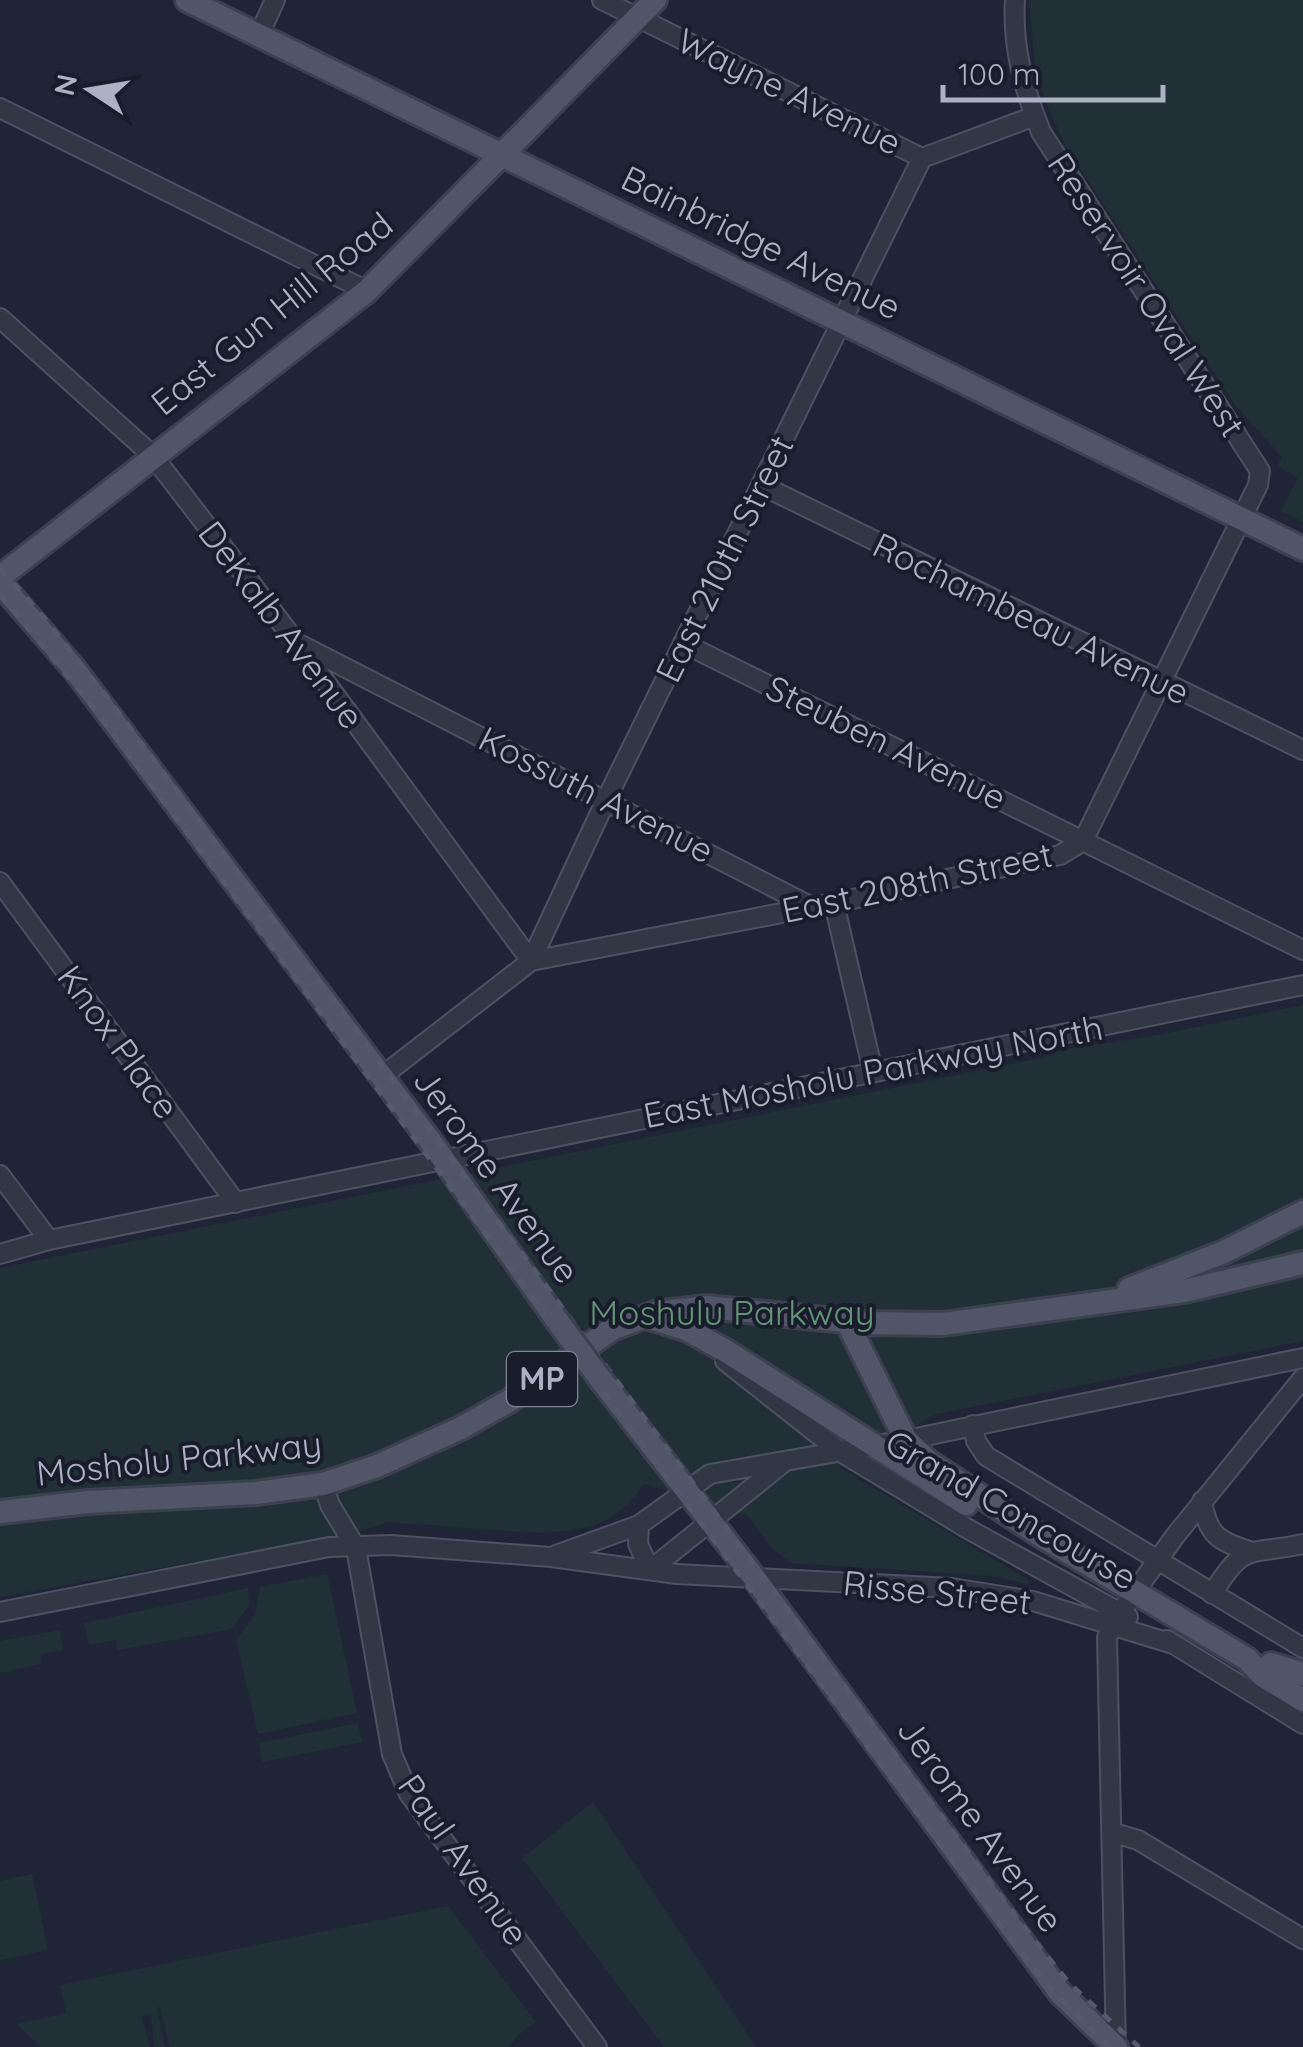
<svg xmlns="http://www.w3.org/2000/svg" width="1303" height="2047" font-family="Quicksand,sans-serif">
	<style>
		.green { fill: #213037 }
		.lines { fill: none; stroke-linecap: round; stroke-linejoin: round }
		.minor-casing { stroke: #4d5162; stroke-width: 22 }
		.major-casing { stroke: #3c4050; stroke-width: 28 }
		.minor { stroke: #323746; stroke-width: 18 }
		.major { stroke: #505567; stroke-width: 22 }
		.rail { stroke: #545a6e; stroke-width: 5; stroke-dasharray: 10 10; stroke-linecap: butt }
		.major-bridge-casing { stroke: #3c4050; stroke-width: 28; stroke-linecap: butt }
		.major-bridge { stroke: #505567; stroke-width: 22 }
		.labels { text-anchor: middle; stroke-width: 8; stroke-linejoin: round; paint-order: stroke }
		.shield { fill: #181c2b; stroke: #808496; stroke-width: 2.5 }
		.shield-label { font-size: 32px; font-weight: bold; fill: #acb1c4 }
		.street-label { font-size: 35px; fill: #acb1c4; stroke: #181c2b }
		.park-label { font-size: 35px; fill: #649478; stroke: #181c2b }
	</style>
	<rect width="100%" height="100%" fill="#1f2436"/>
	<!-- green -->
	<path class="green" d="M1029,0H1303V522L1281,511L1298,478L1277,466L1282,457L1235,405L1066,147L1048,108L1035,67Z
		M1303,1005V1341L937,1414L839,1467L1027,1579L1028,1584L991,1576L792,1563L772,1549L748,1516L644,1484C614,1527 590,1529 539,1533L388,1522L322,1544L252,1558L242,1553L0,1597V1268L1051,1056V1052L1168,1033Z
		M327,1574L357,1713L258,1734L236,1640L255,1615L260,1587Z
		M248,1588L249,1605L232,1629L118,1650L116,1640L89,1645L84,1623Z
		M60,1630L63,1650L40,1655L41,1664L0,1673V1641Z
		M358,1723L362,1742L262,1762L259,1743Z
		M593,1802L756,2047H664L522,1858Z
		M32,1874L48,1950L0,1960V1881Z
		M448,1906L536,2022L517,2036L509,2047H169L160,2007L157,2008L165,2047H154L151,2014L141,2016L150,2047H41L16,2024L66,2013L60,1985Z"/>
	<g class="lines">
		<defs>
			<path id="minor" d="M602,0L922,158L1035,116
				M259,35L275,0
				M0,108L367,291
				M0,318L153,456L296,642L531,961
				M761,485L1303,750
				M683,643L1303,950
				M301,645L812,907
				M0,882L236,1203
				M834,903L873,1072
				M531,961L606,800L922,158
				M381,1077L531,961L834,903L1060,855L1083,841L1258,485L1260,471L1041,132C1024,89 1012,47 1015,0
				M0,1175L49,1240
				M0,1254L49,1240L1303,985
				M725,1361L839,1451L968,1529L1128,1617
				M973,1425L976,1441L986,1456L1303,1648
				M323,1484L330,1505L356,1548L392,1754L409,1794L597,2047
				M1202,1501C1208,1537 1219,1541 1252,1552
				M639,1525L638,1544L650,1570
				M556,1555L639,1525L710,1474L906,1440L1303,1358
				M650,1570L783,1463
				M1212,1594C1245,1541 1247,1556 1303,1544
				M0,1612L329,1547L391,1545L551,1557L677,1574L952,1588L1033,1601L1176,1645
				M1167,1640L1303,1724
				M1111,1832L1138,1840L1303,1939
				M1116,2047L1107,1638L1112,1624L1175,1536L1303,1378"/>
			<path id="major" d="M187,0L1303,549
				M0,577L367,291L655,0
				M0,583L75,670L434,1146L556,1319
				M1129,1289L1224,1252L1303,1212
				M650,1318L686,1329L726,1351L966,1504
				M847,1322L906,1440L929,1462L1038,1534L1247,1659L1263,1676L1303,1700
				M601,1380L753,1576L1060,1993L1116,2047
				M0,1512L88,1502L256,1493L323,1484L377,1466L461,1428L509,1401L612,1329L655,1313L707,1307L864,1323L943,1324L1184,1291L1303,1263
				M1271,1664L1303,1674"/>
		</defs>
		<!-- minor casing -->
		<use href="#minor" class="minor-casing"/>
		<!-- major casing -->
		<use href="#major" class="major-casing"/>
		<!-- minor -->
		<use href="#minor" class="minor"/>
		<!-- major -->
		<use href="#major" class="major"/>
		<!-- rail -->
		<path class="rail" d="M0,568L45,619L110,701L1030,1935L1070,1984L1139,2047
			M0,594L96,711L1016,1946L1058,1996L1110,2047"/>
		<defs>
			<path id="major-bridge" d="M556,1319L601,1380"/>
		</defs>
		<!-- major-bridge casing -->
		<use href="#major-bridge" class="major-bridge-casing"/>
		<!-- major-bridge -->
		<use href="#major-bridge" class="major-bridge"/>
	</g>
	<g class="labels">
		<!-- shield labels -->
		<rect class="shield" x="507" y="1352" width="70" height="54" rx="8"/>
		<g class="shield-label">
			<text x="542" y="1390">MP</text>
		</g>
		<!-- street labels -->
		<g class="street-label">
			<text transform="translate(789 92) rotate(26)" y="12">Wayne Avenue</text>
			<text transform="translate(761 243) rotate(26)" y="12">Bainbridge Avenue</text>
			<text transform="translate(1146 295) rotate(57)" y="12">Reservoir Oval West</text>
			<text transform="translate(272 314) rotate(-39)" y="12">East Gun Hill Road</text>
			<text transform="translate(725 559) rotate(-64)" y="12">East 210th Street</text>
			<text transform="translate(1031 619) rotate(26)" y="12">Rochambeau Avenue</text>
			<text transform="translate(281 625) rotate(53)" y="12">DeKalb Avenue</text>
			<text transform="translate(886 743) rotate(26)" y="12">Steuben Avenue</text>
			<text transform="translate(596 795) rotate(27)" y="12">Kossuth Avenue</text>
			<text transform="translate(917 883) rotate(-12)" y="12">East 208th Street</text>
			<text transform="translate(118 1042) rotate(54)" y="12">Knox Place</text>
			<text transform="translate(873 1072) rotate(-11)" y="12">East Mosholu Parkway North</text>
			<text transform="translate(496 1176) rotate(54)" y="12">Jerome Avenue</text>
			<text transform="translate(179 1459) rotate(-6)" y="12">Mosholu Parkway</text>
			<text transform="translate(1011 1510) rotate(30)" y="12">Grand Concourse</text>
			<text transform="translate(937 1593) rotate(6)" y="12">Risse Street</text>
			<text transform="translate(980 1825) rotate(54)" y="12">Jerome Avenue</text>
			<text transform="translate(463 1860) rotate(55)" y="12">Paul Avenue</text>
		</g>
		<!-- park labels -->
		<g class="park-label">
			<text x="732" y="1325">Moshulu Parkway</text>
		</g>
	</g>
	<!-- north arrow -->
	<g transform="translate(90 90) rotate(282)" stroke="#181c2b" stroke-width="8" paint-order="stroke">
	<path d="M0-8L18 38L0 25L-18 38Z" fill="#acb1c4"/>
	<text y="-15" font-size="28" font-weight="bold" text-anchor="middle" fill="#acb1c4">N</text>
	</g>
	<!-- scale -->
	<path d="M943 85v15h220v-15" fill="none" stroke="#acb1c4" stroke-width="5"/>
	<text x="958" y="85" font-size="30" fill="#acb1c4" stroke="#181c2b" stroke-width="8" paint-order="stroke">100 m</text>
</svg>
